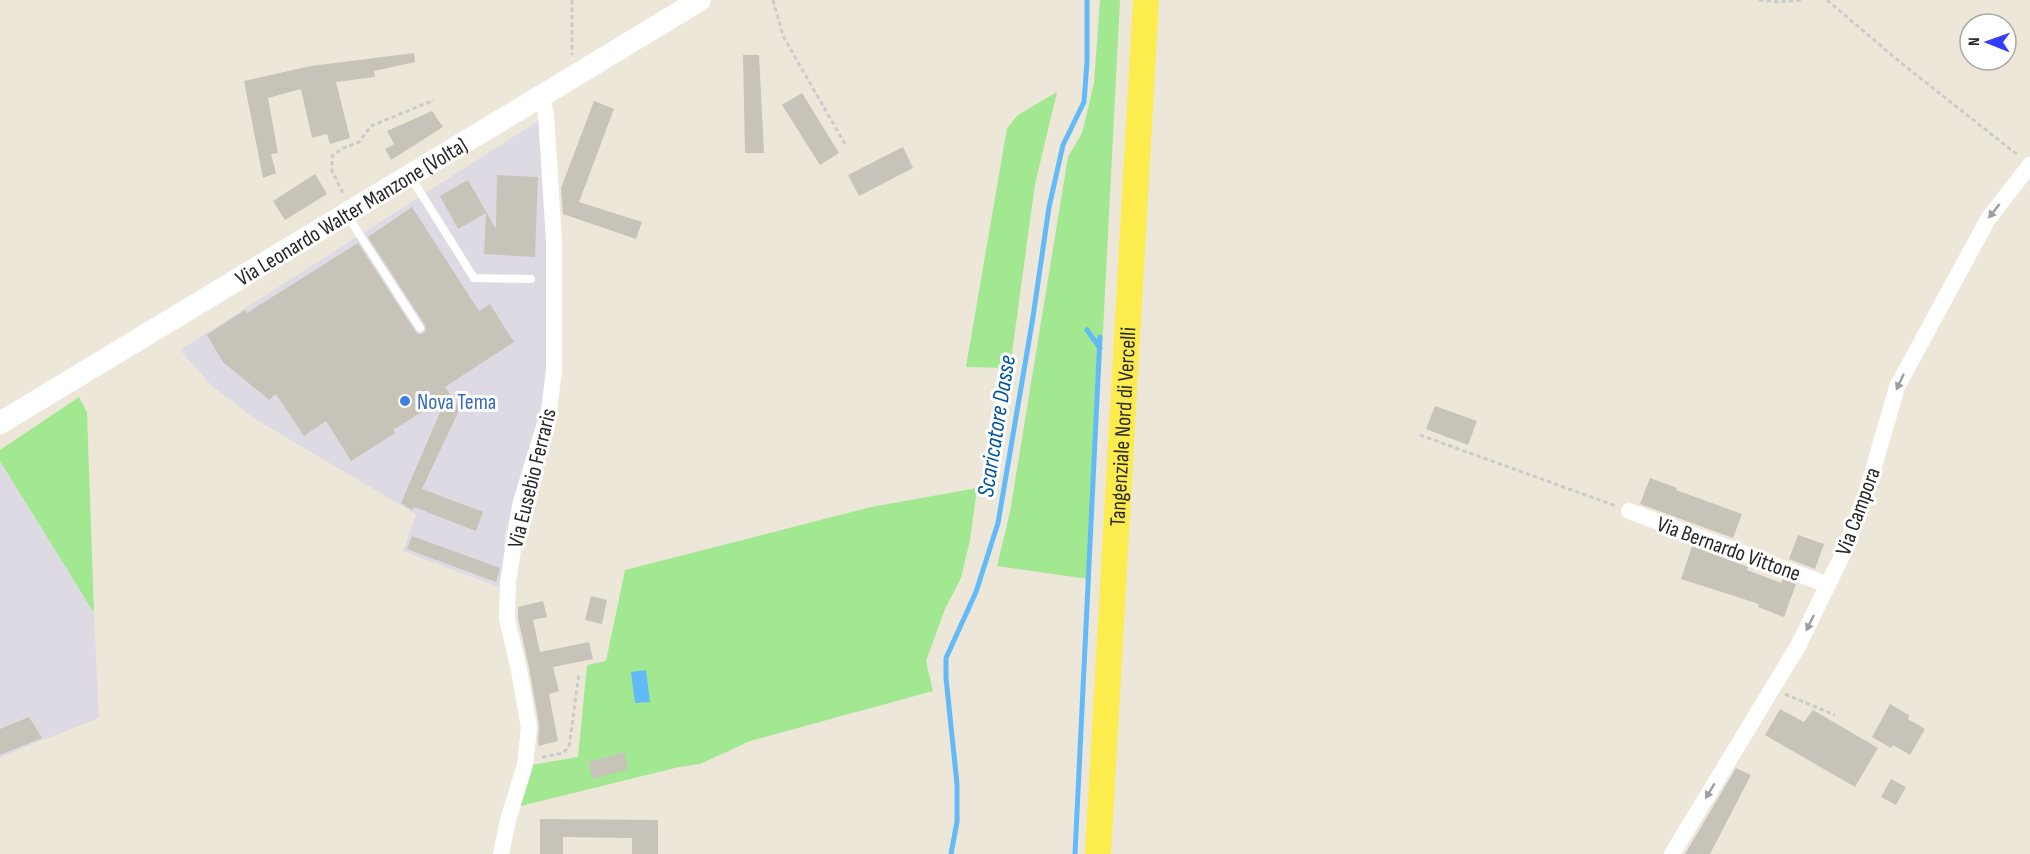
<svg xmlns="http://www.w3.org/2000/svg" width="2030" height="854" font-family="'Sofia Sans Condensed',sans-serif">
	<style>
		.industrial { fill: #dedae4 }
		.green { fill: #a1e890 }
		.water { fill: #62bbf8 }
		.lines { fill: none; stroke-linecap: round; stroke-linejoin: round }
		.stream { stroke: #62bbf8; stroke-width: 5 }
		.building { fill: #c7c3b8 }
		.path { stroke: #cbcbcb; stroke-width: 3; stroke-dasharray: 4.5 3; stroke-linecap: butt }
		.service { stroke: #fff; stroke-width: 8 }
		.minor { stroke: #fff; stroke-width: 16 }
		.secondary { stroke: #fff; stroke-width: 22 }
		.primary { stroke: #fcec4e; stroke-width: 26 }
		.oneway { fill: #9e9e9e }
		.shop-dot { fill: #3f7fe0; stroke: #fff; stroke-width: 2 }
		.labels { text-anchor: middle; stroke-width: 6; stroke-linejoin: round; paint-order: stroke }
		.street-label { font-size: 22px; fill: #282828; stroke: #fff }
		.shop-label { font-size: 22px; fill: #366cbe; stroke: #fff; text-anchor: start }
		.water-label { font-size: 24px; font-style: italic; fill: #0254a2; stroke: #fff }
	</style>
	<rect width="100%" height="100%" fill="#ece7d8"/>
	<!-- industrial -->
	<path class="industrial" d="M538,121L544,161L547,275L546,381L540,417L505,534L502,588L403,551L416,514L255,419L213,387L180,350Z
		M0,461L94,613L99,718L0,757Z"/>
	<!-- green -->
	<path class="green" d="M1100,0H1120L1103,331L1088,579L997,566L1010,512L1068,157L1082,133L1094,83Z
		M1057,92L1035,184L1010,368L966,367L1007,128L1018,115Z
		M79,397L87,412L94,613L0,461V450Z
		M977,488L970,540L961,578L945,609L926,661L933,691L750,741L700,764L679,767L517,807L531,765L578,757L587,665L606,661L625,570L871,507Z"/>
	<!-- water -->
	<path class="water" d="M646,670L650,702L635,703L631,672Z"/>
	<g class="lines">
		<!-- stream -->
		<path class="stream" d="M1087,330L1100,348
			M951,854L957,822V784L946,678V658L976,592L998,523L1033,317L1049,207L1063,145L1084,102L1087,62V0
			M1075,854L1100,337"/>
	</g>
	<!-- building -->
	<path class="building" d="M414,53L415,62L374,71L375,77L336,82L350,138L330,144L327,134L312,138L301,89L268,98L278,153L271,154L276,173L263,178L244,81L311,66Z
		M743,55H759L764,153H745Z
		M802,93L839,153L820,165L782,105Z
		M594,101L614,109L579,202L642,222L636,239L563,214L561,188Z
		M432,111L443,127L391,160L385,149L394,144L387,131Z
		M903,147L913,168L859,196L848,175Z
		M315,174L327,194L285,220L273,201Z
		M497,175L538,177L535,257L484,254L486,213L458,229L440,196L468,180L496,229Z
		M412,207L479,311L490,304L514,342L445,387L460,408L422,489L483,512L476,531L414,507L412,510L401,503L447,396L393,430L395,433L351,461L326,421L304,436L276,394L269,400L223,362L207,335L245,310L247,313L358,243L415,331L418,334H423L426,330L425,325L368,237Z
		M1435,406L1477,421L1468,445L1426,429Z
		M1650,478L1677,488L1676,490L1742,514L1733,538L1640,504Z
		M1798,535L1824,544L1815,569L1789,559Z
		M412,536L500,568L496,582L407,549Z
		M1692,546L1748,567L1747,570L1781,583L1783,579L1796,584L1784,617L1758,607L1759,604L1681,579Z
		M591,596L607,600L602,624L585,620Z
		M543,601L547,617L533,620L540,652L589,642L593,659L553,667L559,691L549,694L558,741L538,746L539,725L529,668L518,618V607Z
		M1890,704L1909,715L1908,719L1925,729L1910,755L1893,745L1891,748L1872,737Z
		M1780,709L1804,722L1813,710L1878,748L1855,787L1765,735Z
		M29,717L42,738L0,755V729Z
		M624,752L628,769L593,779L588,762Z
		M1736,768L1751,775L1710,854H1685Z
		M1891,779L1906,787L1896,805L1881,797Z
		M540,819L658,820V854H632V838L563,837V854H540Z"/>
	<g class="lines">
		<!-- path -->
		<path class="path" d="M572,0V55
			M773,0L783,36L845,144
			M1759,0L1778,2L1802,0
			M1827,0L1900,62L2019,156
			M343,193L332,171V156L343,148L359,142L371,126L434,100
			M1420,435L1616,506
			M1785,694L1835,715
			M542,757L563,753L569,747L579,673"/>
		<!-- service -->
		<path class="service" d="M410,176L474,278L531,279
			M347,215L420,328"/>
		<!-- minor -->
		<path class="minor" d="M1629,511L1828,585
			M501,854L508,820L525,765L529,727L519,670L507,619L508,582L520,505L549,410L554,370V241L546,114L541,96
			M1672,854L1798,646L1842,556L1867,491L1897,387L1988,219L2030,165"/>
		<!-- secondary -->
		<path class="secondary" id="s1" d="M0,423L700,0"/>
		<!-- primary -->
		<path class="primary" id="s2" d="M1098,854L1146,0"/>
	</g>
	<!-- one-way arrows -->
	<defs><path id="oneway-solid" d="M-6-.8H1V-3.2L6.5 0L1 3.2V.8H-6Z" transform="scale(1.5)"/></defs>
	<g class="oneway">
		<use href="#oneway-solid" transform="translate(1994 211) rotate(128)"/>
		<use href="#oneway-solid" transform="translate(1900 382) rotate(115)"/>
		<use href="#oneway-solid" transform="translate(1810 623) rotate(116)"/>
		<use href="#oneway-solid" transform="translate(1710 791) rotate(121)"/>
	</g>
	<!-- markers -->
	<circle class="shop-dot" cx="405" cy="401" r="6"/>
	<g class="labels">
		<!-- street labels -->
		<g class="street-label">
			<text dy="8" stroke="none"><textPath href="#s1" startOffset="410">Via Leonardo Walter Manzone (Volta)</textPath></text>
			<text dy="8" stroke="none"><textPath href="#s2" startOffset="428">Tangenziale Nord di Vercelli</textPath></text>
			<text transform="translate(531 478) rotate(-76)" y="8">Via Eusebio Ferraris</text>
			<text transform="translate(1857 511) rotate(-70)" y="8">Via Campora</text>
			<text transform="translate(1729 548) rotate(20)" y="8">Via Bernardo Vittone</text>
		</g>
		<!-- shop labels -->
		<g class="shop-label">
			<text x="417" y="409">Nova Tema</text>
		</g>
		<!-- water labels -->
		<g class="water-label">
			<text transform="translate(996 426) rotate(-81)" y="8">Scaricatore Dasse</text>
		</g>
	</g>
	<!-- north arrow -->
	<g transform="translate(1988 42) rotate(271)"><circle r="28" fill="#ffffff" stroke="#a9a9a9" stroke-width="1.5"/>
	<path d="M0-4.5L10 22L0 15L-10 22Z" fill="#333cff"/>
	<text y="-9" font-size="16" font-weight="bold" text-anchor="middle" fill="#282828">N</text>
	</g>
</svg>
